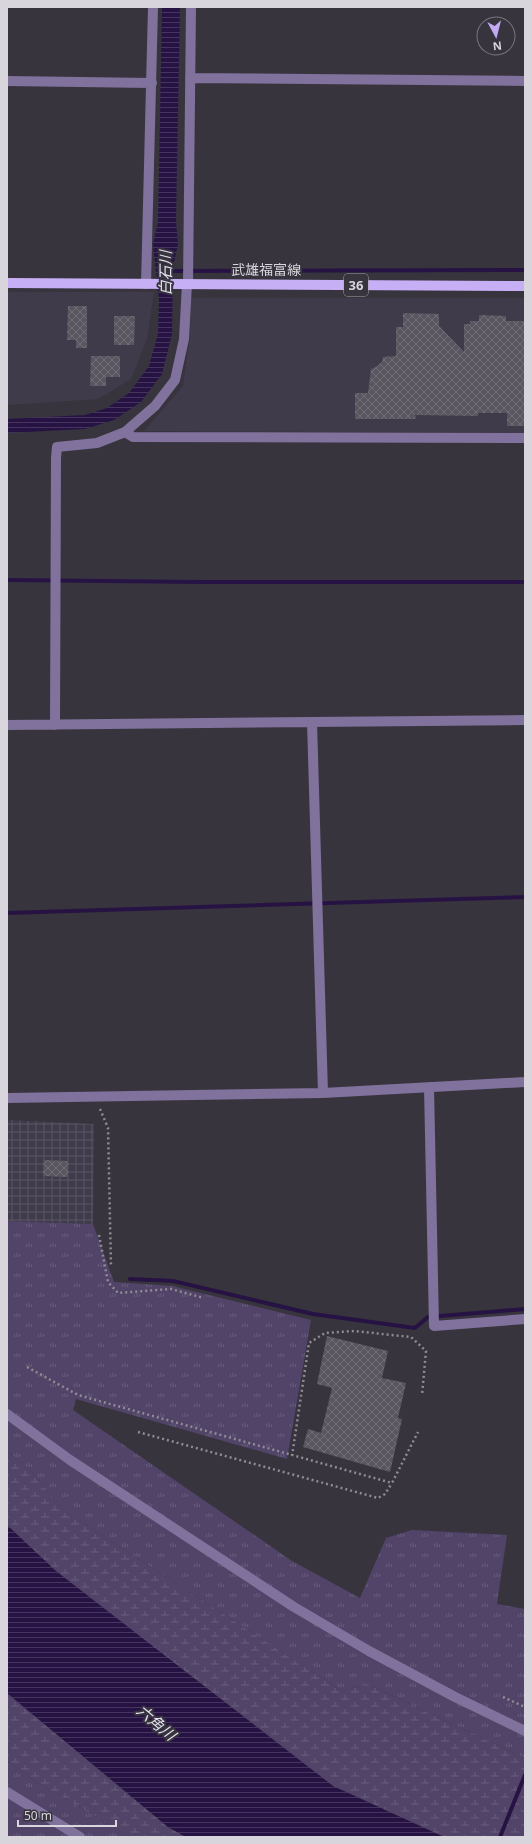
<svg xmlns="http://www.w3.org/2000/svg" width="532" height="1844" font-family="'Noto Sans','Noto Sans JP',sans-serif">
	<style>
		.built { fill: #403b4b }
		.industrial { fill: url(#industrial-grid) }
		.grass { fill: url(#grass-tufts) }
		.wetland { fill: url(#wetland-marsh) }
		.water { fill: url(#water-rules) }
		.lines { fill: none; stroke-linecap: round; stroke-linejoin: round }
		.stream { stroke: #271343; stroke-width: 4 }
		.building { fill: url(#building-cross-hatch) }
		.path { stroke: #8f8c94; stroke-width: 2.5; stroke-dasharray: 2 3; stroke-linecap: butt }
		.minor { stroke: #80729c; stroke-width: 10 }
		.major { stroke: #c7aff5; stroke-width: 10 }
		.labels { text-anchor: middle; stroke-width: 4; stroke-linejoin: round; paint-order: stroke }
		.shield { fill: #37343e; stroke: #a8a5ad; stroke-width: 1 }
		.shield-label { font-size: 13px; font-weight: bold; fill: #d8d6dc }
		.street-label { font-size: 14px; fill: #d8d6dc; stroke: #37343e }
		.water-label { font-size: 15px; font-style: italic; fill: #e6e1f2; stroke: #37343e }
	</style>
	<defs>
		<pattern id="industrial-grid" width="8" height="8" patternUnits="userSpaceOnUse"><rect width="8" height="8" fill="#403b4b"/><path d="M0 4h8M4 0v8" fill="none" stroke="#5b5764"/></pattern>
		<pattern id="grass-tufts" width="24" height="20" patternUnits="userSpaceOnUse"><rect width="24" height="20" fill="#514468"/><path d="M3 7l-1-3M5 7V3M7 7l1-3M15 17l-1-3M17 17v-4M19 17l1-3" fill="none" stroke="#695e7d"/></pattern>
		<pattern id="wetland-marsh" width="20" height="14" patternUnits="userSpaceOnUse"><rect width="20" height="14" fill="#514468"/><path d="M1 5h8M5 5V1M11 12h8M15 12V8" fill="none" stroke="#695e7d"/></pattern>
		<pattern id="water-rules" width="6" height="5" patternUnits="userSpaceOnUse"><rect width="6" height="5" fill="#271343"/><path d="M0 2.5h6" fill="none" stroke="#46355e"/></pattern>
		<pattern id="building-cross-hatch" width="8" height="8" patternUnits="userSpaceOnUse"><rect width="8" height="8" fill="#595660"/><path d="M0 0l8 8M0 8l8-8" fill="none" stroke="#706e76"/></pattern>
	</defs>
	<rect width="100%" height="100%" fill="#37343e"/>
	<!-- built -->
	<path class="built" d="M7,292H154L147,339L131,379L98,399L7,405Z
		M191,298H525V433L144,431L183,386L190,337Z"/>
	<!-- industrial -->
	<path class="industrial" d="M7,1120L94,1124L93,1224L7,1221Z"/>
	<!-- grass -->
	<path class="grass" d="M7,1221L93,1224L114,1282L172,1286L311,1320L287,1459L76,1399L73,1410L292,1561L360,1598L386,1538L412,1530L507,1535L497,1604L525,1609V1758L367,1684L342,1691L66,1512L29,1469L7,1452Z
		M7,1760L36,1782L131,1837H7Z"/>
	<!-- wetland -->
	<path class="wetland" d="M7,1452L29,1469L66,1512L342,1691L367,1684L525,1758V1837H444L333,1786L55,1571L7,1525Z
		M7,1693L168,1827L186,1837H131L36,1782L7,1760Z"/>
	<!-- water -->
	<path class="water" d="M162,7H180L176,222L178,244L173,267L172,334L162,374L141,402L114,420L85,429L7,433V419L85,415L107,408L129,393L149,366L158,334L159,300L153,244L158,223Z
		M7,1525L56,1571L333,1786L444,1837H186L168,1827L7,1693Z"/>
	<g class="lines">
		<!-- stream -->
		<path class="stream" d="M169,271L525,270
			M7,580L201,582H525
			M7,913L525,897
			M130,1279L173,1281L313,1314L415,1328L428,1317L525,1309
			M500,1837L525,1775"/>
	</g>
	<!-- building -->
	<path class="building" d="M68,306H87V348H76V340H67Z
		M403,313L439,314V326L464,352V324H470V321H479V315L506,316V321H525V426H507V413H478V416L415,415L416,419H355V393H368L371,369L376,367L382,362L383,357L396,356V327H403Z
		M114,316H135L134,345H114Z
		M91,356H120V377H106V386H90Z
		M44,1160L68,1161V1177L43,1176Z
		M327,1336L388,1351L382,1378L406,1383L398,1418L402,1419L390,1472L303,1447L308,1429L321,1433L332,1388L317,1384Z"/>
	<g class="lines">
		<!-- path -->
		<path class="path" d="M100,1109L108,1128L111,1266
			M99,1235L108,1282L118,1293L171,1289L204,1298
			M27,1367L78,1395L392,1483L418,1432
			M138,1432L378,1498L385,1494L392,1483
			M292,1456L309,1343L325,1333L354,1331L411,1337L426,1351L422,1395
			M503,1697L525,1707"/>
		<!-- minor -->
		<path class="minor" d="M190,78L525,81
			M7,81L152,83
			M146,284L153,7
			M188,284L191,7
			M125,432L155,406L175,380L184,339L187,284
			M312,722L323,1093
			M7,725L525,720
			M55,725L56,458L57,447L97,443L125,432L133,437L525,438
			M429,1087L434,1326L525,1319
			M7,1098L323,1093L525,1082
			M7,1414L70,1460L294,1607L369,1651L455,1697L525,1731
			M7,1792L80,1837"/>
		<!-- major -->
		<path class="major" d="M7,283L525,286"/>
	</g>
	<g class="labels">
		<!-- shield labels -->
		<rect class="shield" x="344" y="274" width="24" height="22" rx="3"/>
		<g class="shield-label">
			<text x="356" y="290">36</text>
		</g>
		<!-- street labels -->
		<g class="street-label">
			<text x="266" y="275">武雄福富線</text>
		</g>
		<!-- water labels -->
		<g class="water-label">
			<text transform="translate(166 273) rotate(-90)" y="5">白石川</text>
			<text transform="translate(156 1723) rotate(40)" y="5">六角川</text>
		</g>
	</g>
	<!-- border -->
	<rect width="532" height="1844" fill="none" stroke="#d8d6dc" stroke-width="16"/>
	<!-- north arrow -->
	<g transform="translate(496 36) rotate(173)"><circle r="19" fill="#37343e" stroke="#77757d"/>
	<path d="M0-3L7 15L0 10L-7 15Z" fill="#c1a8f3"/>
	<text y="-6" font-size="11" font-weight="bold" text-anchor="middle" fill="#d8d6dc">N</text>
	</g>
	<!-- scale -->
	<path d="M18 1820v6h98v-6" fill="none" stroke="#d8d6dc" stroke-width="2"/>
	<text x="24" y="1820" font-size="12" fill="#d8d6dc" stroke="#37343e" stroke-width="3" paint-order="stroke">50 m</text>
</svg>
